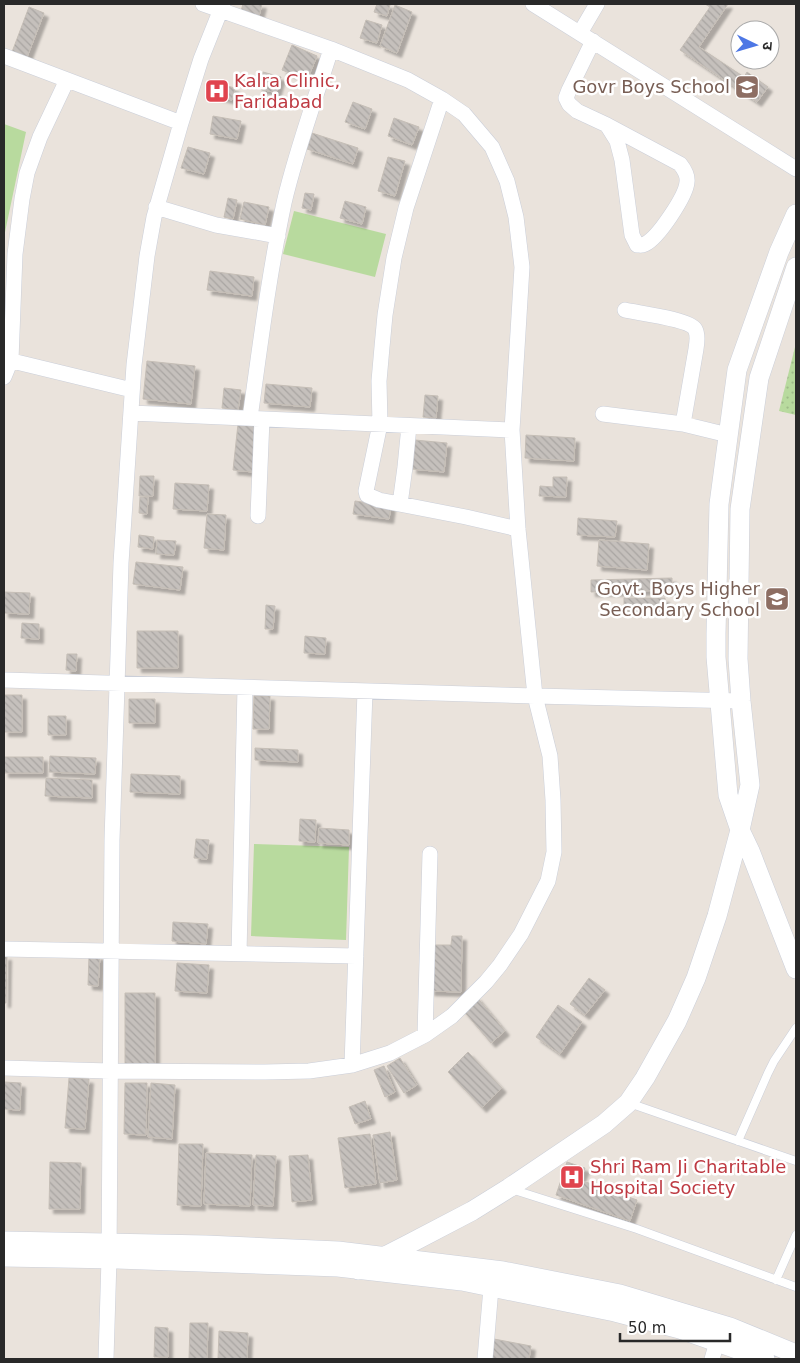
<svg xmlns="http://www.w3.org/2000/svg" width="800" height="1363" font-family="'DejaVu Sans','Noto Sans Devanagari',sans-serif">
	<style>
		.grass { fill: url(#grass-dots) }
		.park { fill: #b8da9e }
		.building { fill: url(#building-back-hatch); stroke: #c5beb6; filter: url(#shadow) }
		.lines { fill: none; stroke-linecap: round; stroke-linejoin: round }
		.service-casing { stroke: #cbcfd9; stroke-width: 9 }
		.minor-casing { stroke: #cbcfd9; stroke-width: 16 }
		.tertiary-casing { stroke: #cbcfd9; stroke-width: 20 }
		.service { stroke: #fff; stroke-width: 8 }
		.minor { stroke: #fff; stroke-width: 15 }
		.tertiary { stroke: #fff; stroke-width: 19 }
		.labels { text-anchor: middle; stroke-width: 5; stroke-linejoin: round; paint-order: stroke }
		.health-label { font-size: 18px; fill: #be3a42; stroke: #fff; text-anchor: start }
		.education-label { font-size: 18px; fill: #785e54; stroke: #fff; text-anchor: end }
	</style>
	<defs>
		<pattern id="grass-dots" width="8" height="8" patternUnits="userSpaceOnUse" patternTransform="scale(1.25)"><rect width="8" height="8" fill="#b8da9e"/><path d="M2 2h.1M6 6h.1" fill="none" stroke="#9ebb88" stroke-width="1.8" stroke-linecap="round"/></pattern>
		<pattern id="building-back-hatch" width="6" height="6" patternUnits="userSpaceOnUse" patternTransform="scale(1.25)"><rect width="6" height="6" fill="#c5c0bc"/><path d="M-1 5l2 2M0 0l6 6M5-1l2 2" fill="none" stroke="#a9a5a2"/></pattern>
		<filter id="shadow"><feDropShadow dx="4.5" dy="4.5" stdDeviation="1" flood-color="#0004"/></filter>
	</defs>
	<rect width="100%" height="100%" fill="#eae3dc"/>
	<!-- grass -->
	<path class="grass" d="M796,343V415L779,411Z"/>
	<!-- park -->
	<path class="park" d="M4,124L26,132L4,237Z
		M294,211L386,234L375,277L283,254Z
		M254,844L349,847L346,940L251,936Z"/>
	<!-- building -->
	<path class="building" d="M243,4H262L259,16L241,11Z
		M377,4H386L390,5L387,16L374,12Z
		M705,4H728L699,47L744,77L747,72L768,87L757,102L680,50L710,7Z
		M395,5L412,12L397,53L380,46Z
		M29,7L44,13L27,57L12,52Z
		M366,20L382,25L377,43L360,38Z
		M292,45L317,56L307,80L282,70Z
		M263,72L281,77L276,93L258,88Z
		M212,82L235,88L232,100L209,94Z
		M353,102L372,109L365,129L345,122Z
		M213,116L241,121L237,139L210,134Z
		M394,118L419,127L412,145L388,136Z
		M312,133L358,148L353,164L307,149Z
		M188,147L210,153L204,174L181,168Z
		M388,157L405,161L395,196L378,191Z
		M305,193L314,194L311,210L302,208Z
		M228,198L237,200L233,219L224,217Z
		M345,201L366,207L362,224L340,218Z
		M244,202L269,207L265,225L240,219Z
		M210,271L254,277L252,296L207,290Z
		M147,361L195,366L191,404L143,399Z
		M266,384L312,388L310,407L264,403Z
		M224,388L241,390L238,410L222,408Z
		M425,395L438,396L436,418L423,417Z
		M238,424L258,426L253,472L233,470Z
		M526,435L575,438L574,461L525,458Z
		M415,440L447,443L444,472L412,469Z
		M140,476H154L153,496H139Z
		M553,477H567L566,497L539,496L540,486L553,487Z
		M175,483L209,485L207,511L173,509Z
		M140,497H148L147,514L139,513Z
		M355,501L391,506L389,519L353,514Z
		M207,514L226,515L224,550L204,548Z
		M578,518L617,521L615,537L577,535Z
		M139,535L154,537L153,549L138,547Z
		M157,540L176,541L174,555L156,554Z
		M599,540L649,544L647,570L597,566Z
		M136,562L183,567L180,590L133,584Z
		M672,578V590L591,592V580Z
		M4,592L30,593L29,614L4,613Z
		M624,598H665V609H624Z
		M266,605L275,606L273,629H265Z
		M22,623L39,624V639L21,638Z
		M137,631H178V668H137Z
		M305,636L326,638L325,654L304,653Z
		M67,654H77L76,671L66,670Z
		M4,695H22V732H4Z
		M254,696H270L269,729H253Z
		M129,699H155V723H129Z
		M48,716H66V735H48Z
		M255,748L298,750V762L255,760Z
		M50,756L96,758L95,774L49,772Z
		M4,757H43V773H4Z
		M131,774L180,776V794L130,792Z
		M46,778L92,780V798L45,796Z
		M300,819L316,820L315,842L299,841Z
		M319,828L349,830V845L318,843Z
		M196,839L209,840L207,859L194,858Z
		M173,922L208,924L206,944L172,941Z
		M452,936H462L461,992L430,991L431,945H451Z
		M89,955L100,956L98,986L88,985Z
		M4,956H7L6,1003H4Z
		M177,963L209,965L207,993L175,991Z
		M589,978L605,990L585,1015L570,1004Z
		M125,993H155V1065L125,1064Z
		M476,996L505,1031L491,1043L461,1008Z
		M558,1005L582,1022L560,1054L536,1037Z
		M468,1052L502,1088L482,1108L448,1072Z
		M400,1058L417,1085L404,1093L387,1066Z
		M384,1066L395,1092L385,1097L374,1070Z
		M69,1078L89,1079L85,1129L65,1128Z
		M4,1082L21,1083L20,1110L4,1109Z
		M125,1083H147L146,1135L124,1134Z
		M151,1083L175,1085L172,1139L148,1137Z
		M365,1101L371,1119L355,1124L349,1107Z
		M390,1132L397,1180L380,1183L373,1135Z
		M370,1134L376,1184L345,1188L338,1138Z
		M179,1144H203L201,1206L177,1205Z
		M206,1153L252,1155L250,1206L204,1204Z
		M256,1155L276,1156L273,1206L253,1205Z
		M308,1155L312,1200L292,1202L289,1156Z
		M50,1162L81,1163L80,1209H49Z
		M567,1162L585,1168L580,1180L637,1200L630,1221L556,1195Z
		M190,1323H208L207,1359H189Z
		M155,1327L168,1328V1357H154Z
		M219,1331L248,1333L247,1359H218Z
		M494,1339L531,1346L529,1359H498L491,1358Z"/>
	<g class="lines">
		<defs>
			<path id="service" d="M629,1103L796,1161
				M738,1141L768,1073L774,1061L796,1028
				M511,1189L637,1229L796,1287
				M776,1280L796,1235"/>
			<path id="minor" d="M533,4L796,169
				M580,33L597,4
				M593,41L569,90L566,98L569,104L577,111L607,125L617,141L622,160L632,235L637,245C641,245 641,246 645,244C658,238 686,196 687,182C688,175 684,169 680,164L607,125
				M4,56L181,123
				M442,99L406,208L394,258L385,315L382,347L379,381L380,424L366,491L367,495L379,500L466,517L518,529
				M156,207L216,225L278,236
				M625,310C638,313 689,319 695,329C698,334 697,343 696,349L683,424
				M4,359L132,390
				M4,377L11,360L15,254L22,199L27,173L40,137L67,80
				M131,413L512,430
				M603,414L683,424L728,435
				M250,418C260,346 269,274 284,203C296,151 315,100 331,49
				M400,504L405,467L409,426
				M258,516L262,419
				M4,680L535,696L741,701
				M4,949L356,956
				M239,954L245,688
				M425,1035L430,854
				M352,1065L365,691
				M4,1068L110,1071L265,1072L309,1071L352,1065L390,1053L425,1035L452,1016L486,982L500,965L521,934L548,881L554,852L553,800L550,756L535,696L518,529L512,430L522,267L516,217L507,181L492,147L464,114L442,99L408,80L331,49L203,4
				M106,1359L109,1259L112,840L121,563L134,365L147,256L154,217L181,123L201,59L223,4
				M485,1359L492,1276
				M712,1359L717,1342"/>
			<path id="tertiary" d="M796,214L779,252L737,370L719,504L716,634V657L728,795L740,830L750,851L796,969
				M4,1241L206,1245L338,1251L503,1271L620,1294L730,1327L796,1354
				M4,1257L117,1259L338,1267L462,1281L615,1312L680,1329L765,1359
				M358,1270L407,1245L472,1211L509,1188L604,1124L628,1103L645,1078L677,1021L696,978L717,916L740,830L750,785L741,701L738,659L740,509L759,378L796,267"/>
		</defs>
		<!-- service casing -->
		<use href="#service" class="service-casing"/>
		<!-- minor casing -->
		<use href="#minor" class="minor-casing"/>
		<!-- tertiary casing -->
		<use href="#tertiary" class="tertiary-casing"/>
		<!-- service -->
		<use href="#service" class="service"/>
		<!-- minor -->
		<use href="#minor" class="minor"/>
		<!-- tertiary -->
		<use href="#tertiary" class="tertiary"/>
	</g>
	<!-- icons -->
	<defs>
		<symbol id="school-square" viewBox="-11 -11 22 22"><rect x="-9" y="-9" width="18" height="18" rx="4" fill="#8d6e63" stroke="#fff"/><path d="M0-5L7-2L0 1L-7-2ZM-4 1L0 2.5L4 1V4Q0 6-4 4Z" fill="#fff"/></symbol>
		<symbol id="hospital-square" viewBox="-11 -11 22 22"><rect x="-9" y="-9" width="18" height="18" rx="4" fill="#e0444e" stroke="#fff"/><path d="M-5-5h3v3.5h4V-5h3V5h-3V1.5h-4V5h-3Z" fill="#fff"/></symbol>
	</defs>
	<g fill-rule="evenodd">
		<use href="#school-square" x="733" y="73" width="28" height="28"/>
		<use href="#hospital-square" x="203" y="77" width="28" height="28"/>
		<use href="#school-square" x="763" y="585" width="28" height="28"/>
		<use href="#hospital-square" x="558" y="1163" width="28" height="28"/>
	</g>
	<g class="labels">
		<!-- health labels -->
		<g class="health-label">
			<text x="234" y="87">Kalra Clinic,<tspan x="234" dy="21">Faridabad</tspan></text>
			<text x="590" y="1173">Shri Ram Ji Charitable<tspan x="590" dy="21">Hospital Society</tspan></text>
		</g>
		<!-- education labels -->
		<g class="education-label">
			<text x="730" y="93">Govr Boys School</text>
			<text x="760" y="595">Govt. Boys Higher<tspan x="760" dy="21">Secondary School</tspan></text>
		</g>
	</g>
	<!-- border -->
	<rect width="800" height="1363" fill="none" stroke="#292929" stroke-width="10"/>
	<!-- north arrow -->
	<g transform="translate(755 45) rotate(95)"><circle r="24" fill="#ffffff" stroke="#a9a9a9"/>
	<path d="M0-4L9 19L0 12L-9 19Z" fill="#4d77e5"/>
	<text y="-8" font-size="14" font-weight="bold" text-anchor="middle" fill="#292929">उ</text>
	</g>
	<!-- scale -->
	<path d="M620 1333v8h110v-8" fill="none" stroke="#292929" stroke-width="2.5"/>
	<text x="628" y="1333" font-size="15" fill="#292929" stroke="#ffffff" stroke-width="4" paint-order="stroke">50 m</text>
</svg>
